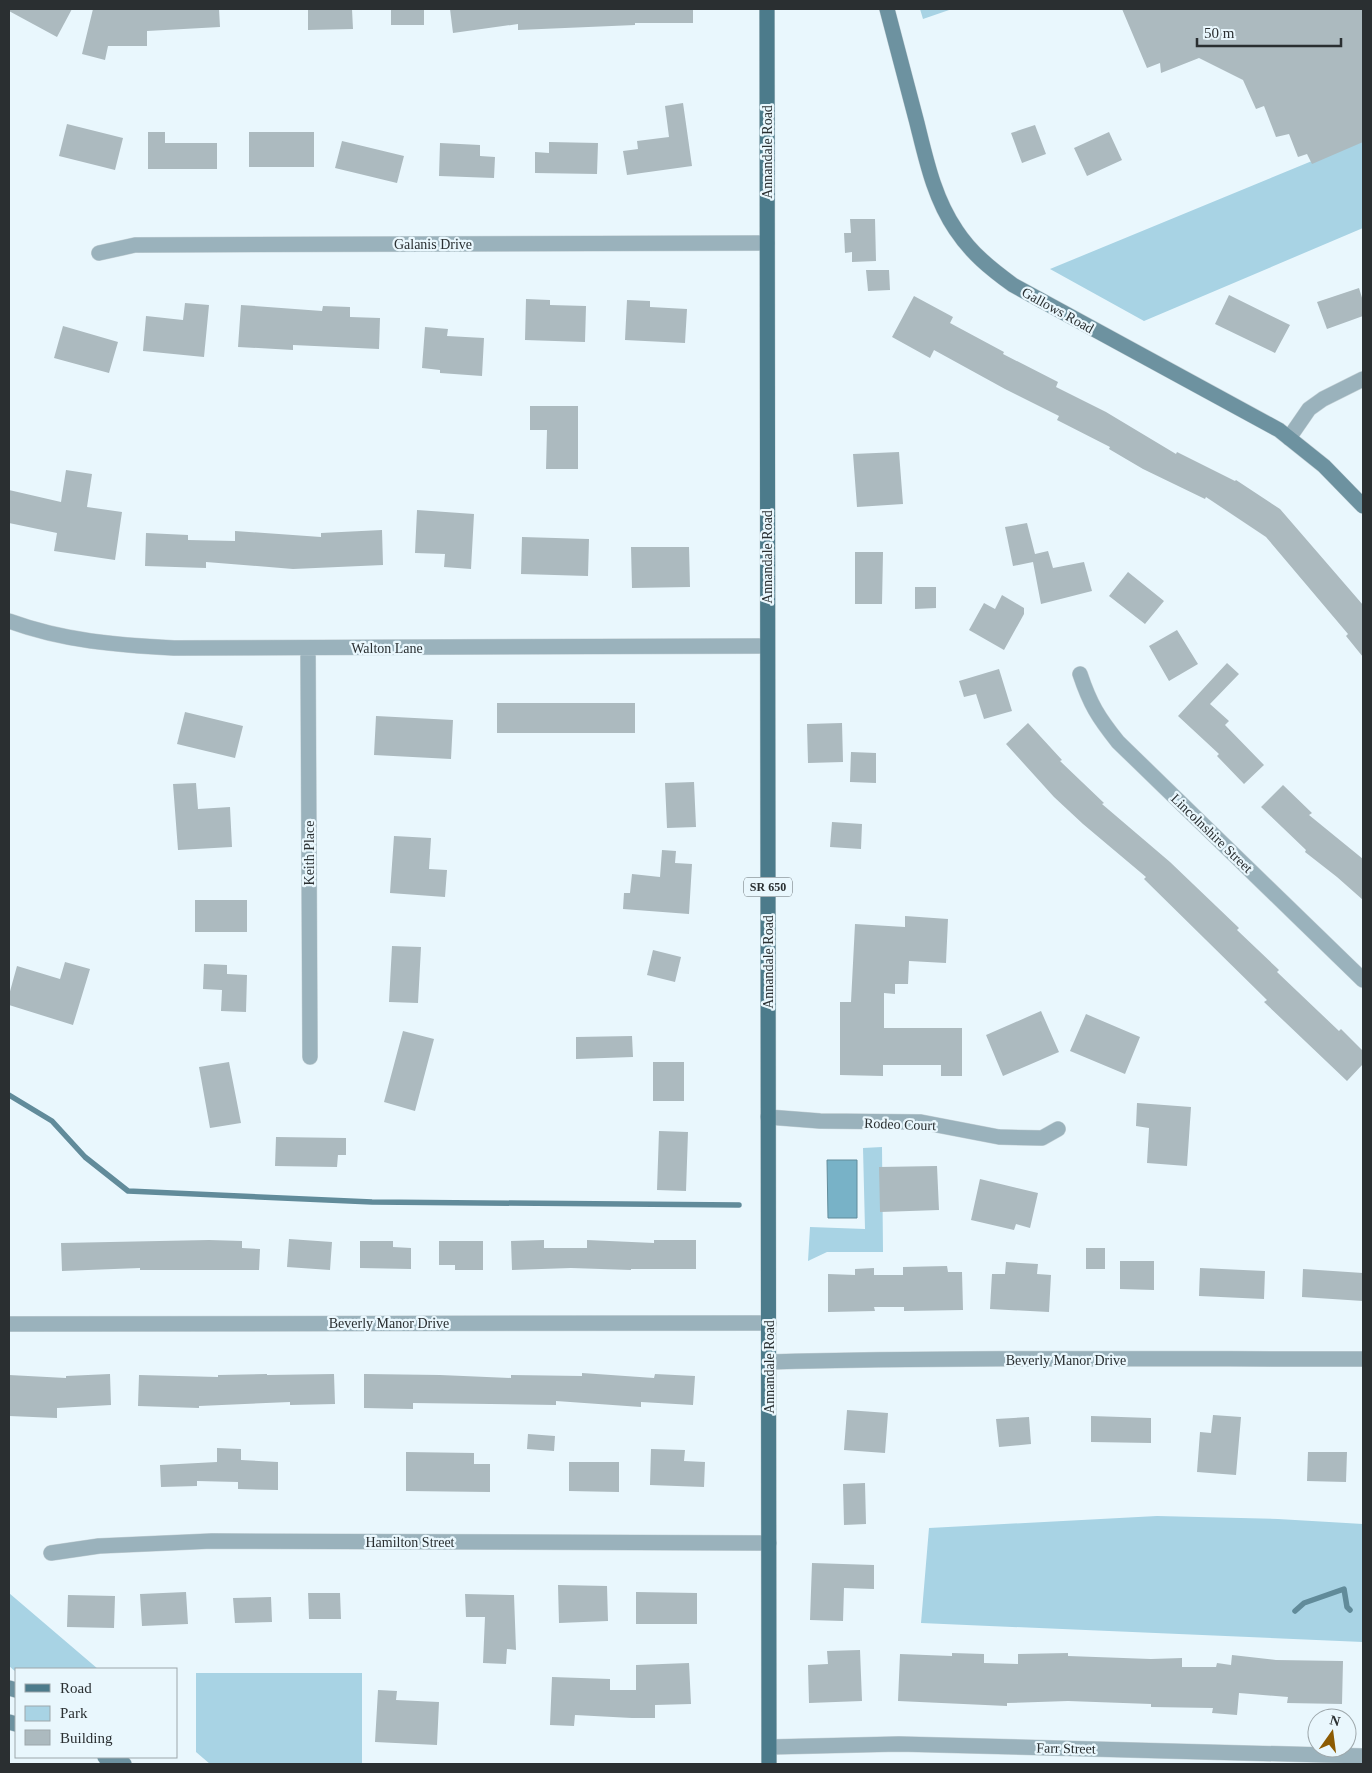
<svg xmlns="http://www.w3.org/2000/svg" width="1372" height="1773" font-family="'Times New Roman',serif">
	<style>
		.green { fill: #a8d3e4 }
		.water { fill: #78b2c7; stroke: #618b9a }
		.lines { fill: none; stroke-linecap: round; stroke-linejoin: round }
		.stream { stroke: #618b9a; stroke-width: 5.5 }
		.building { fill: #acbabf }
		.street-casing { stroke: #c7d3d8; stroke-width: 16 }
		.secondary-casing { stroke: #c7d3d8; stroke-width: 16 }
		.primary-casing { stroke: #c7d3d8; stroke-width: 16 }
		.street { stroke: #9ab2bc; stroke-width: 15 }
		.secondary { stroke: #6d92a0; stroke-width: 15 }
		.primary { stroke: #4c7b8b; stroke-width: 15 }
		.labels { text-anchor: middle; stroke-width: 4.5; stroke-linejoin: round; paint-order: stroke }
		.shield { fill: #e9f7fd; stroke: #636b6e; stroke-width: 1 }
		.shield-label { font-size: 12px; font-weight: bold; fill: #2a2f31 }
		.street-label { font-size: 14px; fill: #2a2f31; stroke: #e9f7fd }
	</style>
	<rect width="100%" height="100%" fill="#e9f7fd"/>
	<!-- green -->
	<path class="green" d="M920,9H952L923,19Z
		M1363,140V228L1144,321L1050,269Z
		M882,1147L883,1252H827L808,1261L810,1227L865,1229L863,1148Z
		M1157,1516L1278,1519L1363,1524V1642L921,1623L929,1528Z
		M9,1593L98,1669H16V1672L9,1666Z
		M196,1673H362V1764H210L196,1752Z"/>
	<!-- water -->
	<path class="water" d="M827,1160H857V1218H828Z"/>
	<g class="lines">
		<!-- stream -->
		<path class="stream" d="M9,1095L52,1121L85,1157L128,1191L372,1202L739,1205
			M1295,1611L1304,1603L1344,1589L1347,1607L1350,1610"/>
	</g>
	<!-- building -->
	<path class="building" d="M9,9H72L57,37L9,11Z
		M93,9H219L220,27L147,31V46H108L105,60L82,54Z
		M308,9H352L353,29L308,30Z
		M391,9H424V25H391Z
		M450,9H693V23H635V25L518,30V24L453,33Z
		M1122,9H1363V142L1312,164L1307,154L1298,157L1289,134L1276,137L1264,106L1256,109L1243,80L1199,58L1161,73L1160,63L1147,68Z
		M683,103L692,166L627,175L623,151L638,149L637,141L669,137L665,106Z
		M67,124L123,138L115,170L59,156Z
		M1035,125L1046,154L1022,163L1011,133Z
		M148,132H165V143H217V169H148Z
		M249,132H314V167H249Z
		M1109,132L1122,160L1087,176L1074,148Z
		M342,141L404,156L397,183L335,168Z
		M549,142L598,143L597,174L535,173V152L549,153Z
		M440,143L480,145V156L495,157L494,178L439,176Z
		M850,219H875L876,261L852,262V252L845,253L844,233H851Z
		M866,270H889L890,290L868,291Z
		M1359,288L1363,301V316L1327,329L1317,302Z
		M1229,295L1290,325L1275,353L1215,324Z
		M914,296L953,317L950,323L1004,352L1003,354L1058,382L1056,387L1106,412L1176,454L1177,452L1235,481L1236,480L1280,509L1363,605V657L1346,636L1348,634L1266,537L1206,497L1205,499L1143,469L1109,449L1110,447L1057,420L1059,416L1005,389L934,350L930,358L892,337Z
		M526,299L550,300V305L586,306L585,342L525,340Z
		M627,300L650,301V307L687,309L685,343L625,340Z
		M185,303L209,305L204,357L143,351L146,316L183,320Z
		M241,305L322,311L323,306L350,307V317L380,318L379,349L293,345V350L238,347Z
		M63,326L118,342L109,373L54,358Z
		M425,327L448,329L447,336L484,338L482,376L440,373V370L422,368Z
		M530,406H578V469H546L547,430H530Z
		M899,452L903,504L857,507L853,454Z
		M66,470L92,474L87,507L122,512L115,560L54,551L57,533L9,523V490L61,502Z
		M417,510L474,514L471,569L444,567L445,554L415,553Z
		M1027,523L1035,554L1048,551L1053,568L1084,562L1092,591L1041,604L1033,562L1013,566L1005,527Z
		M382,530L383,565L293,569L206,562V568L145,566L146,533L188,535V540L235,541V531L321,537V533Z
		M522,537L589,539L588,576L521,574Z
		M631,547H689L690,587L632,588Z
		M855,552H883L882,604H855Z
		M1128,572L1164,601L1145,624L1109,596Z
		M915,587H936V608L915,609Z
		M1002,595L1024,608V614L1004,650L969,630L984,603L995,609Z
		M1177,630L1198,664L1169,681L1149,646Z
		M1227,663L1239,674L1210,704L1229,721L1225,725L1264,765L1244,784L1217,756L1219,754L1178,716Z
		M999,669L1012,711L984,719L976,694L964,697L959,681Z
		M497,703H635V733H497Z
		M185,712L243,726L235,758L177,744Z
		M376,716L453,720L451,759L374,755Z
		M842,723L843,762L808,763L807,724Z
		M1028,723L1062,760L1060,761L1104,803L1102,804L1170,862L1239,928L1237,930L1279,970L1277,972L1339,1031L1341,1029L1363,1051V1064L1347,1081L1264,1002L1267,1000L1144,879L1146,877L1083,824L1054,797L1006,744Z
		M851,752L876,753V783L850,782Z
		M694,782L696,827L667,828L665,783Z
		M196,783L198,809L230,807L232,847L178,850L173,784Z
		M1283,785L1312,813L1309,815L1363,859V900L1337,877L1305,852L1306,850L1261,807Z
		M832,822L862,824L861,849L830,847Z
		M394,836L431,838L429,869L447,870L445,897L390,893Z
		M662,850L676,851L675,863L692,864L689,914L623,909L624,893H630L632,874L660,877Z
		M195,900H247V932H195Z
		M905,916L948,919L946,963L909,961L908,984H895V994L884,993V1028H962V1076H941V1065H883V1076L840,1075V1002H851L855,924L905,927Z
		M392,946L421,947L418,1003L389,1002Z
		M653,950L681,957L675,982L647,975Z
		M65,962L90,969L73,1025L9,1005V995L17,966L60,979Z
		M204,964L227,965V974L247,975L246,1012L221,1011L222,990L203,989Z
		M1041,1011L1059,1052L1003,1076L986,1035Z
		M1086,1014L1140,1037L1125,1074L1070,1051Z
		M403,1031L434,1039L415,1111L384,1102Z
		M632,1036L633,1057L576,1059V1037Z
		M229,1062L241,1123L210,1128L199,1067Z
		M653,1062H684V1101H653Z
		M1137,1103L1191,1107L1187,1166L1147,1163L1149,1128L1136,1126Z
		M659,1131L688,1132L686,1191L657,1190Z
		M276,1137L346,1138V1155H338L337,1167L275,1166Z
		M937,1166L939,1210L880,1212L879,1167Z
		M980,1179L1038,1193L1030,1228L1016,1224L1014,1230L971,1220Z
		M289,1239L332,1242L330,1270L287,1267Z
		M209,1240L242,1241V1248L260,1249L259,1270H140V1268L62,1271L61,1243Z
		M544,1240V1248H587V1240L654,1243V1240H696V1269H631V1270L571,1268L512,1270L511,1241Z
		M360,1241H393V1247L411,1248V1269L360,1268Z
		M439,1241H483V1270H455V1265H439Z
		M1086,1248H1105V1269H1086Z
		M1120,1261H1154V1290L1120,1289Z
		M1006,1262L1038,1264L1037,1274L1051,1275L1049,1312L990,1309L992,1274H1005Z
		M947,1266L948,1272H962L963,1310L904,1311V1307H874L875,1311L828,1312V1274L855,1275V1269L874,1268V1275H903V1267Z
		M1200,1268L1265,1271L1264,1299L1199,1296Z
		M1303,1269L1363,1273V1301L1302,1297Z
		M582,1373L654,1378L655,1374L695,1376L693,1405L641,1402V1407L556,1401V1405L413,1403V1409L364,1408V1374L440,1375L511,1378V1375L582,1376Z
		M110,1374L111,1405L57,1408V1418L9,1416V1375L66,1378V1376Z
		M267,1374V1375L334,1374L335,1404L290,1405V1402L199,1406V1408L138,1406L139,1375L218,1377V1375Z
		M847,1410L888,1413L885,1453L844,1450Z
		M1213,1415L1241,1417L1236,1475L1197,1472L1200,1432L1211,1433Z
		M1091,1416L1151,1418V1443L1091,1442Z
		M1029,1417L1031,1444L999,1447L996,1419Z
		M528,1434L555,1436L554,1451L527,1449Z
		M217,1448L241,1449V1460L278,1462V1490L238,1489V1482L197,1481V1486L161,1487L160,1465L217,1462Z
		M651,1449L685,1450L684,1461L705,1462L704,1487L650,1485Z
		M406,1452L474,1453V1464H490V1492L406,1491Z
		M1308,1452H1347L1346,1482L1307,1481Z
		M569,1462H619V1492L569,1491Z
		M865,1483L866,1524L844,1525L843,1484Z
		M812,1563L874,1565V1589L844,1588L843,1621L810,1620Z
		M558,1585L607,1586L608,1621L559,1623Z
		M186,1592L188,1624L142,1626L140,1594Z
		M636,1592L697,1593V1624H636Z
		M308,1593H340L341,1619H309Z
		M465,1594L514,1595L516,1650L507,1649L506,1664L483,1663L485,1617H466Z
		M68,1595L115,1596L114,1628L67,1627Z
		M271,1597L272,1622L235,1623L233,1598Z
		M860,1650L862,1701L809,1703L808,1665L828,1664L827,1651Z
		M952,1653L984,1654V1663L1018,1664V1654L1068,1653V1656L1151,1659L1182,1658V1667H1216L1217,1663L1231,1665L1232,1655L1276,1660L1343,1661L1342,1704L1287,1703L1288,1697L1239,1693L1237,1715L1212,1713L1213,1708L1151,1707V1704L1068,1701L1007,1703V1706L898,1701L900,1654L952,1656Z
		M689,1663L691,1704L655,1705V1718H632L575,1715L574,1726L550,1725L552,1677L610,1679V1690H636V1665Z
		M378,1690L397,1691L396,1700L439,1702L437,1745L375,1742Z"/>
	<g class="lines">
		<defs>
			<path id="street" d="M99,253L135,245L767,243
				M1289,438L1309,409L1323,399L1363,379
				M9,621C64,641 116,645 174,648L767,646
				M308,648L310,1057
				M1080,674C1090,704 1098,717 1118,742L1363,980
				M768,1117L820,1121L921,1122L999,1137L1042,1138L1058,1129
				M9,1324L769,1323
				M769,1362C967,1357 1165,1359 1363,1359
				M51,1553L99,1546L212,1541L769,1543
				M770,1747L899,1744L1363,1756"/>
			<path id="secondary" d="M887,9C897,47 907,85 917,123C926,159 934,198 956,230C971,253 991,269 1013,285L1279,430L1324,466L1363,506
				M9,1688L16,1690
				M9,1722L16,1724
				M105,1757L124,1764"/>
			<path id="primary" d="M767,9L769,1764"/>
		</defs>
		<!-- street casing -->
		<use href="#street" class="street-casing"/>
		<!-- secondary casing -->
		<use href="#secondary" class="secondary-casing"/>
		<!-- primary casing -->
		<use href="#primary" class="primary-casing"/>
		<!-- street -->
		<use href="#street" class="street"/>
		<!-- secondary -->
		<use href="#secondary" class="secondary"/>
		<!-- primary -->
		<use href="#primary" class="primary"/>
	</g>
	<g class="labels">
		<!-- shield labels -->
		<rect class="shield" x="744" y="877.5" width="48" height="19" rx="4"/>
		<g class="shield-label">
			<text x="768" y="891">SR 650</text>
		</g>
		<!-- street labels -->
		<g class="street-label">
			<text transform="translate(767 152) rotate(-90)" y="5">Annandale Road</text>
			<text x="433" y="249">Galanis Drive</text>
			<text transform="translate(1058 310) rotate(29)" y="5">Gallows Road</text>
			<text transform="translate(767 557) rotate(-90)" y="5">Annandale Road</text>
			<text x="387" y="653">Walton Lane</text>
			<text transform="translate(1212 833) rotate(44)" y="5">Lincolnshire Street</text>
			<text transform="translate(309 853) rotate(-90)" y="5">Keith Place</text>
			<text transform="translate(768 962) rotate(-90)" y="5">Annandale Road</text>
			<text transform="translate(900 1124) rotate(2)" y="5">Rodeo Court</text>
			<text x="389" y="1328">Beverly Manor Drive</text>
			<text x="1066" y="1365">Beverly Manor Drive</text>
			<text transform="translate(769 1367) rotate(-90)" y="5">Annandale Road</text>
			<text x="410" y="1547">Hamilton Street</text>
			<text transform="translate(1066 1748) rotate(1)" y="5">Farr Street</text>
		</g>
	</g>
	<!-- border -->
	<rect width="1372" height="1773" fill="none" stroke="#2a2f31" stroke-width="20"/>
	<!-- legend -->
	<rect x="15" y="1668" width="162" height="90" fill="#e9f7fd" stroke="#9da7ab"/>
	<rect x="25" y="1684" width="25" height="8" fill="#4c7b8b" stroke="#9da7ab"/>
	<text x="60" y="1693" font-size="15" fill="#2a2f31">Road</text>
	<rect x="25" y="1706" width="25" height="15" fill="#a8d3e4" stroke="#9da7ab"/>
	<text x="60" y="1718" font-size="15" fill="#2a2f31">Park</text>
	<rect x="25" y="1730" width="25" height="15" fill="#acbabf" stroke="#9da7ab"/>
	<text x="60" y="1743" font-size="15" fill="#2a2f31">Building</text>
	<!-- north arrow -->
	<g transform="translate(1332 1733) rotate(14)"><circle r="24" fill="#e9f7fd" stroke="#9da7ab"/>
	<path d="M0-4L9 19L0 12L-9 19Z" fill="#8c5b03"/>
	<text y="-8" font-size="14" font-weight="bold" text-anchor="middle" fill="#2a2f31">N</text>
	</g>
	<!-- scale -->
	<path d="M1197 38v8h144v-8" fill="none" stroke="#2a2f31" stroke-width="2.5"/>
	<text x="1204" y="38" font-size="15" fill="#2a2f31" stroke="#e9f7fd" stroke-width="4" paint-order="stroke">50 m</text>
</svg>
